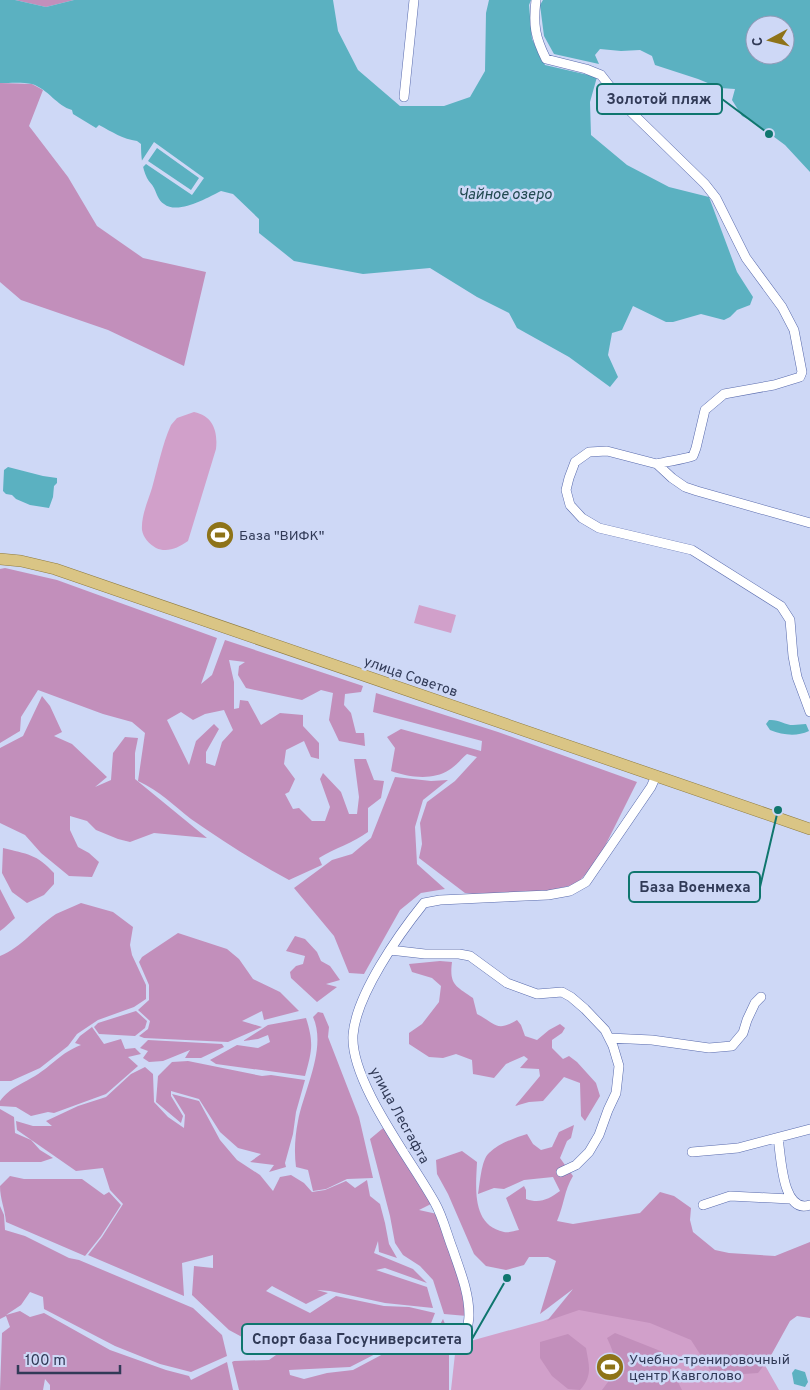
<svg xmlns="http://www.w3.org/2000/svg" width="810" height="1390" font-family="Overpass,sans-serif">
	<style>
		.green { fill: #d1a0ca }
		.forest { fill: #c28fbb; fill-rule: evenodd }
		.water { fill: #5bb1c1; fill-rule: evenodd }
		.pier { fill: #ced8f6; fill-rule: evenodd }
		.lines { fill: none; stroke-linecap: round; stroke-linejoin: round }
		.minor-casing { stroke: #596bad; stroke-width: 10 }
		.major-casing { stroke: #8f7c40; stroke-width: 12 }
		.minor { stroke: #fff; stroke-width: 9 }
		.major { stroke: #dac585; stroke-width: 11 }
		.labels { text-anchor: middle; stroke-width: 5; stroke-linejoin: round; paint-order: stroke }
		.poi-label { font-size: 14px; fill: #313a57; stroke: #ced8f6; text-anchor: start }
		.street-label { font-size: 14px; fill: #313a57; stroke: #ced8f6 }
		.water-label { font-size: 15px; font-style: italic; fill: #214950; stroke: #ced8f6 }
		.leader { fill: none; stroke: #0f766e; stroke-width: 2 }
		.callout-dot { fill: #0f766e; stroke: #ced8f6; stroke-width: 2 }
		.callout { fill: #ced8f6; stroke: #0f766e; stroke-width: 2 }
		.callout-label { font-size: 15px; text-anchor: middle; font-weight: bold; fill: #313a57 }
	</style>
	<rect width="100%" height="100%" fill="#ced8f6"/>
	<!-- green -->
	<path class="green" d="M194,412C213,416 218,431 216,449L188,541C178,548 167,553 156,548C149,544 143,537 142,530C141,516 148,501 152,488C158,467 162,445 171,425L177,418Z
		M419,605L456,615L451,633L414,623Z
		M583,1305L750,1339L779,1390H451L456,1345L543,1321Z"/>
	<!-- forest -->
	<path class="forest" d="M15,0H74L46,7Z
		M0,83L32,84L43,90L29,126L68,177L97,226L143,258L206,272L184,366L108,330L21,300L0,282Z
		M5,568L57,580L217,638L201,684L212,675L225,640L363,686L361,692L345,694L344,705L351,713L356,733H364L365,746L339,741L329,720L333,693L321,690L302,700L246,688L238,675L239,666L245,662L229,660L234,682V709L239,708L240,700L248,701L261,725L280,713L303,715V726L319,743V759L311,757L304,741L286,750L284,764L295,779L289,792L285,794L293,809L299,808L312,821H325L330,807L320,779L323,773L341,792L349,814H357L359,797L354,759H366L374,780L384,781L381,798L368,808V832C353,843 335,848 319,858L322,865L289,880C255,862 223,841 191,819C173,805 160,791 138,781L145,733L132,722L103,714L38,690L21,717L20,731L0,743V569ZM224,710L233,730L222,742L215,766L206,763V752L219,729L214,724L196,741L189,765L167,720L181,712L193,720L205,714Z
		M376,693L498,732L637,782L598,860L577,884L547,891L493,896L465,893L419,858L422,844L420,823L427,802L455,781L477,757L467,754C461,759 456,766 449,770C432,781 408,777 391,771L395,748L387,737L401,729L481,751L482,741L373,712Z
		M42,696L50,706L62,732L54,736L72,744L107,777L95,787L111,780L113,753L125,737L138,738L135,753V779L207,838L154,833L130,842L118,839L96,830L87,821L70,816V830L78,847L89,853L99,862L92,877L69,876L41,853L25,835L0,823V748L23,736Z
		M395,777L431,781L448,780L423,800L415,827L417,864L445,889L421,893L400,910L364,974L349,973L334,936L294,888L332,860L352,854L371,838Z
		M3,848C27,854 37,854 54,873V884L44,895L27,903L12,892L2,873Z
		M0,889L15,918L4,928L0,931Z
		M81,903L113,912L133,927L130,945L132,955L146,985V999L134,1007L98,1020L77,1034L68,1046L40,1068L11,1081H0V956C22,947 36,927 56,914C64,910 73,907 81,903Z
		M178,933L227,949L239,959L253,979L280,992L299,1011L264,1020L262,1011L242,1021L262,1027L228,1042L144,1038L139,1036L148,1029L150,1021L138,1010L149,1000V985L139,962L142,957Z
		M295,936L305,939L317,952L321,961L330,966L340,980L326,984L337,987L317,1002L291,978L290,972L296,966L303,964L305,956L286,951Z
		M440,961L452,962C449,985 456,986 473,998L477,1014C495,1023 496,1033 517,1020L521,1025L525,1036L537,1040L549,1030L560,1024L565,1028L562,1033L552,1040V1048L563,1059L569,1056L577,1062L596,1083L600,1096L585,1121L581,1116L580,1083L564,1077L543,1101L529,1102L515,1106L540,1076L539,1069L520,1068L528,1059L524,1056L506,1064L494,1078L473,1074L472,1060L456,1054L443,1058L429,1057L409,1044V1033L422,1024L439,1002L441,986L432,978L412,972L409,964Z
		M136,1011L147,1021L145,1028L135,1036L99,1034L94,1027L98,1023Z
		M318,1012L323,1013L329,1027L328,1037L359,1117L373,1178L347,1179L326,1189L313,1191L308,1170L296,1167C294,1152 295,1136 298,1121C304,1090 327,1048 313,1017Z
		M306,1018C314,1043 312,1051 305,1076L216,1064L210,1060L237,1045L258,1048L270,1042L268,1035L258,1039L243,1041L268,1025Z
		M92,1027L104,1044L121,1039L125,1049L135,1048L141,1054L128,1057L138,1066L106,1094L54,1113L48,1112L31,1116L16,1107L0,1106V1101C11,1087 20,1085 35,1076C53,1065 60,1053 81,1045L75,1043L80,1036Z
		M148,1040L222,1044L224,1047L201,1058H185L190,1050L163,1061L149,1062L143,1058L148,1051L140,1048Z
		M188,1061L262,1076L271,1075L305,1080L296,1112L293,1134L285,1163L286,1167L269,1172L274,1165L250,1162L261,1154L238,1148L220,1132L199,1099L171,1091V1096L183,1116L181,1123L156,1102L158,1076L172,1062Z
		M145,1067L153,1074L154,1102L168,1117L184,1128L185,1115L172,1094L199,1101L220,1140L237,1160L260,1175L273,1191L280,1177L291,1175L304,1183L312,1192L325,1190L346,1181L355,1188L367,1180L370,1196L380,1204L385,1223L389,1244L397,1258L379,1252L378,1241L374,1253L413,1269L427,1283L385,1268L376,1270L427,1287L433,1308L385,1303L330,1291L317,1290L328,1293L306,1304L272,1286L266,1291L310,1313L336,1296L384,1306L409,1307L435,1313L430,1326L350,1367L289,1370L290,1375L304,1379L327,1373L353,1370L385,1353L424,1341L436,1332L443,1319L449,1334V1390H239L232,1362L234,1361L269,1360L283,1350L269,1354L255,1344L229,1330L192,1295L194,1266L213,1268V1255L182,1263L184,1296L88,1255L102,1237L123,1204L110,1190L103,1168L76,1171L17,1130L16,1121L33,1126H52L46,1121L78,1106L106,1097L131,1074Z
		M0,1109L14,1117L15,1133L31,1140L40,1150L53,1158L41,1162H0Z
		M388,1124L433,1203L419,1210L437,1214L459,1272L467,1316L444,1314L433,1280L420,1266L403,1255L395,1243L390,1216L370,1139Z
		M574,1125L571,1138L567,1141L560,1158L573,1176C564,1191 564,1205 557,1221L573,1224L640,1213L660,1192L674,1196L691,1208L690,1220L693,1232L715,1250L729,1253L775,1256L810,1242V1318L797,1316L790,1321L769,1359L758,1373L714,1376L691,1340L650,1323L579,1310L547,1321L573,1289L540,1314L556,1261L548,1257H529L524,1265L506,1270L486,1266L474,1254L448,1194L437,1174L436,1160L462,1151L477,1162C476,1187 471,1225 504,1232C508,1233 514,1231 519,1230L506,1198L524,1186L526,1190V1199C540,1204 549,1199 560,1191L553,1177L524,1180L504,1189L494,1188L478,1194C480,1184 481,1160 489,1153C499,1143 515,1138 527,1134L533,1144L541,1150L552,1147L559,1132Z
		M10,1176L24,1179H82L104,1195L109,1192L121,1205L101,1236L85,1256L6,1222C5,1209 0,1199 0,1186Z
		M0,1206L4,1215L5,1230L25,1236L69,1258L79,1260L193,1308L222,1335L227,1356L191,1372L160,1364L115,1346L44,1309L43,1297L30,1292L21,1305L6,1315L20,1311L30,1317L44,1313L110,1350L166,1370L189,1376L191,1380L227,1362L233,1390H50V1385L45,1379L43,1390H0L2,1333L10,1327L6,1316L0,1319Z
		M615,1333L663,1352L682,1390H602C618,1370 618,1361 607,1338Z
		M568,1334L586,1348C589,1366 593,1375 580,1390L568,1389L552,1376L540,1358V1342Z"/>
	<!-- water -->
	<path class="water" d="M0,0H15L46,7L74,0H333L338,31L358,70L400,106H444L470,97L485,71L486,13L489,0H531L529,5L532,39L545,65L597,77L590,102L591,135L627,165L669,187L709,197L737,272L753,297L750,305L737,310L730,317L724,320L701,314L673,322H666L633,306L622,330L612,333L608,355L618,377L610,387L569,357L517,328L509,313L477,297L430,268L363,274L294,261L259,233V219L233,194L221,191C207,198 178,215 164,204C158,200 157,194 154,188C152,184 149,182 147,178C142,167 141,157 141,144L137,141C123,139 112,132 99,125L96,128L73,114L72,110C57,106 48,89 32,84C23,82 10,83 0,83Z
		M543,0H810V172L785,145L754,122L742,116L732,100L735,89L720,88L698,79L655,65L652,56L640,50L621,51L600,49L595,55L599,64L554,54L544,36L540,5ZM755,25H785V55H755Z
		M8,467L43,476L57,478V483L54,486L53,497L49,508L30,505L16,499L12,495L6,494L3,491L4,470Z
		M769,720C778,719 785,725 793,725C798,725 801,724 806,724L809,731C796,737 783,735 770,730L766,724Z
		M795,1369L805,1372L808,1382L805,1387L794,1384L792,1373Z"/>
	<!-- pier -->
	<path class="pier" d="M154,142L204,178L192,195L146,164L143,167L141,162ZM157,148L199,178L191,190L148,161Z"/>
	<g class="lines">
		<defs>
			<path id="minor" d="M536,0C533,25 535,37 546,59L586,69L601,75L626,107L705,184L716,198L746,258L782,307L794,330L802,372L800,377L774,385L724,394L705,410L696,448L693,456C681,460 669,461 657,464
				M404,97L414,0
				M810,523L697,491L685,487L672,478L657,464L607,451L589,452L575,462L569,478L566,490L570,505L582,518L599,528L692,550L781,606L790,620L793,656L797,677L810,712
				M390,950L425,954H459L470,956L507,983L537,994L562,992L571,997L585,1009L605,1030L613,1046L619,1066L616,1093L608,1110L599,1135L589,1152L576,1165L561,1172
				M609,1038L652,1040L709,1048L732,1046L743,1033L747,1020L755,1003L761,997
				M778,1138C781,1155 782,1215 810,1205
				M692,1152L738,1148L810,1129
				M703,1205L730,1196L790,1199
				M464,1341C466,1333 469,1324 469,1315C469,1292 460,1271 453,1250C447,1235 443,1217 435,1203C412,1161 350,1082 353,1035C356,995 399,934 424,903L440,900L548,895L570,891L586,882L651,787L656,776"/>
			<path id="major" d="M0,559L21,561L55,569L810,829"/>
		</defs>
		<!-- minor casing -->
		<use href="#minor" class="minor-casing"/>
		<!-- major casing -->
		<use href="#major" class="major-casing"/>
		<!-- minor -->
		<use href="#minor" class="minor"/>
		<!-- major -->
		<use href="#major" class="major"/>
	</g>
	<!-- icons -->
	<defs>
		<symbol id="stadium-disc" viewBox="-11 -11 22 22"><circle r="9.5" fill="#8e7318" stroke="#ced8f6"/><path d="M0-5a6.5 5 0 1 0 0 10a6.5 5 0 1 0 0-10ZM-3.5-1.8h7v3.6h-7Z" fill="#fff"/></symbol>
	</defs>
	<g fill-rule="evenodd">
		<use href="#stadium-disc" x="204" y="519" width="32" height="32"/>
		<use href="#stadium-disc" x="594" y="1351" width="32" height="32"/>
	</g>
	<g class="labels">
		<!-- poi labels -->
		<g class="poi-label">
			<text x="239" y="540">База "ВИФК"</text>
			<text x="629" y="1364">Учебно-тренировочный<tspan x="629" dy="16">центр Кавголово</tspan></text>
		</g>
		<!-- street labels -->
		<g class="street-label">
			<text transform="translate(411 676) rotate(19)" y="5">улица Советов</text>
			<text transform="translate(400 1115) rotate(61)" y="5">улица Лесгафта</text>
		</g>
		<!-- water labels -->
		<g class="water-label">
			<text x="505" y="199">Чайное озеро</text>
		</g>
	</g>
	<!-- callouts -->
	<path class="leader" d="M769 134L722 99M778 810L760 887M507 1278L472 1339"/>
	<g class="callout-dot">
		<circle cx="769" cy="134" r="5"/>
		<circle cx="778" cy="810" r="5"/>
		<circle cx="507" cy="1278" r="5"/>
	</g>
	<g class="callout">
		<rect x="597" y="84" width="125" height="30" rx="5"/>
		<rect x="629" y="872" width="131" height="30" rx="5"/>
		<rect x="242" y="1324" width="230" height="30" rx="5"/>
	</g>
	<g class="callout-label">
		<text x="659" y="104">Золотой пляж</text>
		<text x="695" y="892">База Военмеха</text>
		<text x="357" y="1344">Спорт база Госуниверситета</text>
	</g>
	<!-- north arrow -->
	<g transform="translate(770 40) rotate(263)"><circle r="24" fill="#ced8f6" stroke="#8f99b6"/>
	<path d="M0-4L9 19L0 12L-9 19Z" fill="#8e7318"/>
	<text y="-8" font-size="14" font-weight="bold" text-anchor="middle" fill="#313a57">С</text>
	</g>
	<!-- scale -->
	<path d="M18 1365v8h102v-8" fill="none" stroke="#313a57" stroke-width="2.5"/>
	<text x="25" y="1365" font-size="15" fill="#313a57" stroke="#ced8f6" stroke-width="4" paint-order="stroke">100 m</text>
</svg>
